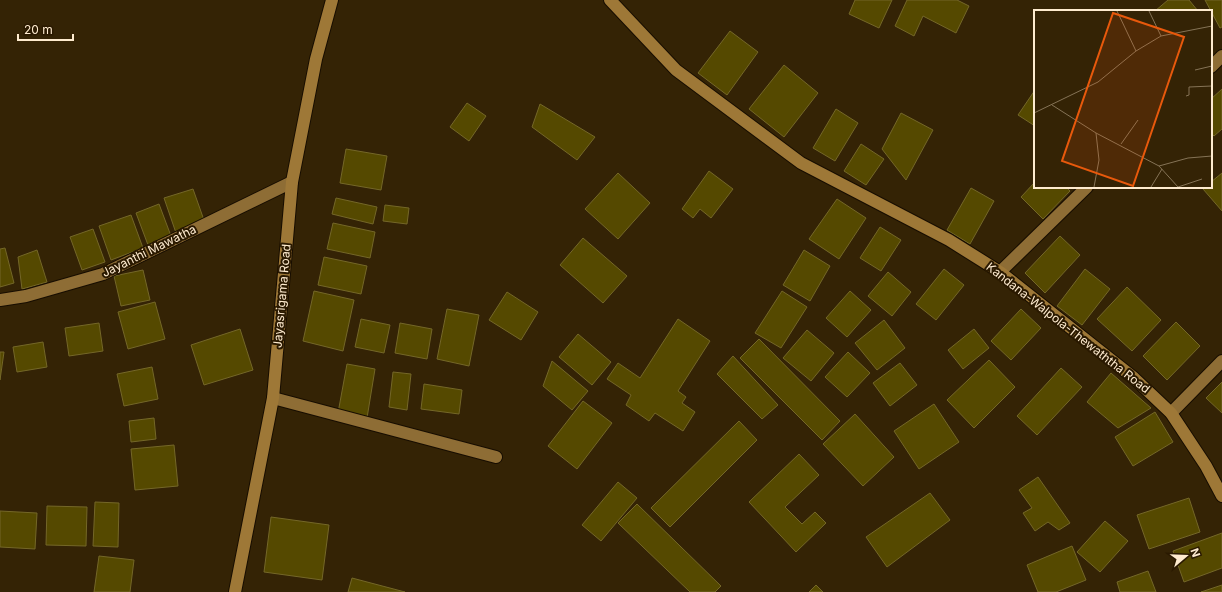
<svg xmlns="http://www.w3.org/2000/svg" width="1222" height="592" font-family="Inter,sans-serif">
	<style>
		.building { fill: #554900; stroke: #746728 }
		.lines { fill: none; stroke-linecap: round; stroke-linejoin: round }
		.street-casing { stroke: #170d01; stroke-width: 14 }
		.secondary-casing { stroke: #170d01; stroke-width: 14 }
		.street { stroke: #8e6d35; stroke-width: 12 }
		.secondary { stroke: #9e7837; stroke-width: 12 }
		.labels { text-anchor: middle; stroke-width: 4; stroke-linejoin: round; paint-order: stroke }
		.street-label { font-size: 12px; fill: #feebcf; stroke: #2a1900 }
		.inset-road { fill: none; stroke: #857356; stroke-width: 1 }
		.view { fill: #e8590c; fill-opacity: 0.15; stroke: #e8590c; stroke-width: 2 }
		.inset-edge { fill: none; stroke: #feebcf; stroke-width: 2 }
	</style>
	<rect width="100%" height="100%" fill="#342305"/>
	<!-- building -->
	<path class="building" d="M855,0H892L879,28L849,14Z
		M907,0H957L969,6L956,33L923,16L914,36L895,26Z
		M1168,0H1189L1198,11H1155Z
		M1205,0H1222V27L1220,28Z
		M730,31L758,52L727,95L698,73Z
		M784,65L818,93L784,137L749,109Z
		M1222,89V129L1214,136L1211,133V99Z
		M1035,90V126L1018,115Z
		M467,103L486,116L469,141L450,127Z
		M540,104L595,137L577,160L532,127Z
		M836,109L858,123L835,161L813,148Z
		M901,113L933,130L906,180L882,149Z
		M861,144L884,159L866,185L844,171Z
		M346,149L387,156L381,190L340,183Z
		M709,171L733,189L711,218L700,209L693,218L682,209Z
		M618,173L650,203L618,239L585,209Z
		M1222,173V211L1203,189L1206,187H1211V182Z
		M1035,182V187H1066L1070,191L1043,219L1021,197Z
		M971,188L994,201L970,244L947,230Z
		M193,189L205,223L176,233L164,198Z
		M336,198L377,207L373,224L332,214Z
		M837,199L866,218L839,259L809,239Z
		M159,204L171,236L148,245L136,213Z
		M385,205L409,208L407,224L383,221Z
		M131,215L143,248L111,260L99,226Z
		M333,223L375,232L370,258L327,249Z
		M880,227L901,240L881,271L860,258Z
		M93,229L105,262L82,270L70,237Z
		M1060,236L1080,255L1045,293L1025,273Z
		M583,238L627,276L603,303L560,265Z
		M5,248L14,283L0,287V249Z
		M37,250L47,282L22,289L18,257Z
		M804,250L830,266L810,301L783,285Z
		M324,257L367,266L361,294L318,285Z
		M944,269L964,285L936,320L916,304Z
		M1085,269L1110,289L1082,325L1057,306Z
		M143,270L150,300L121,306L114,276Z
		M888,272L911,292L892,316L868,296Z
		M1127,287L1161,320L1132,351L1097,319Z
		M314,291L354,300L343,351L303,341Z
		M782,291L807,307L781,348L755,333Z
		M850,291L871,310L847,337L826,318Z
		M507,292L538,312L521,340L489,320Z
		M155,302L165,339L128,349L118,312Z
		M447,309L479,315L469,366L437,359Z
		M1021,309L1041,328L1011,360L991,341Z
		M361,319L390,325L384,353L355,347Z
		M678,319L710,341L678,391L686,397L682,403L695,412L683,431L655,413L649,421L626,405L631,395L607,379L618,363L640,378Z
		M884,320L905,348L877,370L855,343Z
		M1176,322L1200,346L1167,380L1143,356Z
		M99,323L103,351L69,356L65,328Z
		M400,323L432,329L427,359L395,353Z
		M240,329L253,370L204,385L191,345Z
		M974,329L989,348L963,369L948,350Z
		M807,330L834,353L811,381L783,358Z
		M578,334L611,362L592,385L559,357Z
		M759,339L840,421L822,440L740,358Z
		M43,342L47,367L17,372L13,347Z
		M0,352H4L0,380Z
		M848,352L870,373L847,397L825,377Z
		M733,356L778,405L762,419L717,374Z
		M989,360L1015,387L974,428L947,400Z
		M552,361L588,391L572,410L543,386Z
		M900,363L917,385L890,406L873,383Z
		M347,364L375,369L367,418L338,413Z
		M152,367L158,399L124,406L117,374Z
		M1061,368L1082,387L1037,435L1017,416Z
		M393,372L411,374L407,410L389,407Z
		M1111,373L1151,408L1118,428L1087,402Z
		M1222,382V413L1206,398Z
		M424,384L462,390L459,414L421,409Z
		M583,401L612,423L577,469L548,446Z
		M934,404L959,442L919,469L894,431Z
		M1155,412L1173,442L1133,466L1115,437Z
		M855,414L894,457L863,486L823,444Z
		M154,418L156,439L131,442L129,421Z
		M739,421L757,440L670,527L651,508Z
		M174,445L178,486L135,490L131,449Z
		M799,454L819,475L785,507L802,524L815,512L826,523L796,552L749,502Z
		M1038,477L1070,523L1059,530L1048,522L1035,531L1023,513L1032,508L1019,490Z
		M618,482L637,498L601,541L582,525Z
		M930,493L950,520L887,567L866,537Z
		M1189,498L1200,532L1149,549L1137,515Z
		M95,502L119,503L118,547L93,546Z
		M637,504L721,586L715,592H690L618,523Z
		M47,506L87,507L86,546L46,545Z
		M0,511L37,513L35,549L0,547Z
		M271,517L329,525L322,580L264,572Z
		M1105,521L1128,541L1100,572L1077,552Z
		M1222,533V568L1184,582L1173,551Z
		M1072,546L1086,580L1056,592H1038L1027,565Z
		M99,556L134,560L130,592H94Z
		M1148,571L1156,592H1120L1117,582Z
		M352,578L405,592H348Z
		M816,585L823,592H809Z
		M1222,585V592H1201Z"/>
	<g class="lines">
		<defs>
			<path id="street" d="M1211,67L1222,56
				M1000,272L1087,187
				M0,300L26,296L103,274L292,182
				M273,398L496,457
				M1171,413L1222,361"/>
			<path id="secondary" d="M610,0L676,70L801,163L949,240L1000,272L1134,378L1171,413L1206,466L1222,496
				M235,592L273,398L292,182L316,59L332,0"/>
		</defs>
		<!-- street casing -->
		<use href="#street" class="street-casing"/>
		<!-- secondary casing -->
		<use href="#secondary" class="secondary-casing"/>
		<!-- street -->
		<use href="#street" class="street"/>
		<!-- secondary -->
		<use href="#secondary" class="secondary"/>
	</g>
	<g class="labels">
		<!-- street labels -->
		<g class="street-label">
			<text transform="translate(149 251) rotate(-26)" y="4">Jayanthi Mawatha</text>
			<text transform="translate(282 296) rotate(-85)" y="4">Jayasrigama Road</text>
			<text transform="translate(1068 328) rotate(38)" y="4">Kandana-Walpola-Thewaththa Road</text>
		</g>
	</g>
	<!-- overview -->
	<g transform="translate(1034 10)">
		<rect width="178" height="178" fill="#342305"/>
		<path class="inset-road" d="M83,1L102,41M115,1L127,26M161,60L178,56M152,86L155,85V77L178,76M18,95L62,123L125,156L144,177M0,103L64,72L102,41L127,26L178,16M87,134L104,110M125,156L154,148L178,146M60,177L65,150L62,123M117,177L128,159M144,177L168,169"/>
		<path class="view" d="M79,3L150,27L99,176L28,151Z"/>
		<rect width="178" height="178" class="inset-edge"/>
	</g>
	<!-- north arrow -->
	<g transform="translate(1186 556) rotate(71)" stroke="#2a1900" stroke-width="3" paint-order="stroke">
	<path d="M0-3L7 15L0 10L-7 15Z" fill="#feebcf"/>
	<text y="-6" font-size="11" font-weight="bold" text-anchor="middle" fill="#feebcf">N</text>
	</g>
	<!-- scale -->
	<path d="M18 34v6h55v-6" fill="none" stroke="#feebcf" stroke-width="2"/>
	<text x="24" y="34" font-size="12" fill="#feebcf" stroke="#2a1900" stroke-width="3" paint-order="stroke">20 m</text>
</svg>
